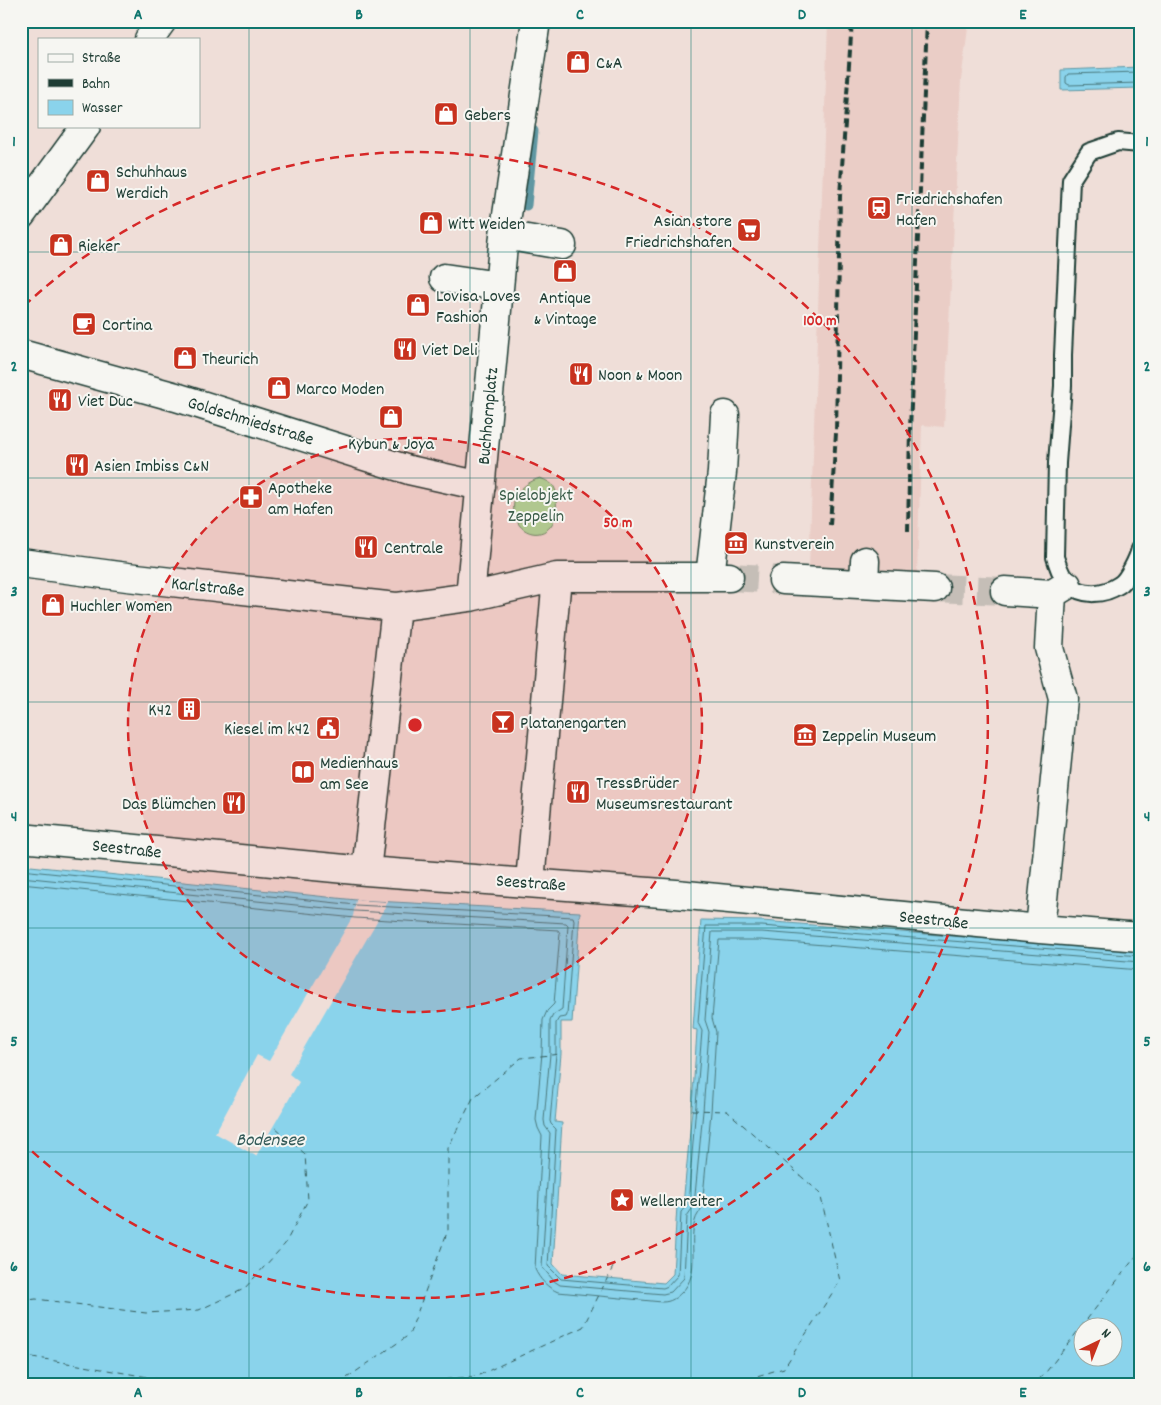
<svg xmlns="http://www.w3.org/2000/svg" width="1161" height="1405" font-family="Dekko,sans-serif">
	<style>
		.built { fill: #eacdc6 }
		.green { fill: #abdd9e; stroke: #658d69 }
		.water { fill: #8ad3eb; stroke: #5f97a2; fill-rule: evenodd }
		.pier { fill: #efded8 }
		.lines { fill: none; stroke-linecap: round; stroke-linejoin: round }
		.shore { stroke: #4a797d; stroke-width: 1 }
		.stream { stroke: #5f97a2; stroke-width: 11 }
		.ferry { stroke: #345b59; stroke-width: 1; stroke-dasharray: 6 5; stroke-linecap: butt }
		.street-tunnel { stroke: #c5beb7; stroke-width: 28; stroke-dasharray: 28 14; stroke-linecap: butt }
		.lane-casing { stroke: #1f3d34; stroke-width: 20 }
		.street-casing { stroke: #1f3d34; stroke-width: 31 }
		.lane { stroke: #f6f6f2; stroke-width: 16 }
		.street { stroke: #f6f6f2; stroke-width: 28 }
		.rail { stroke: #1f3d34; stroke-width: 4; stroke-dasharray: 8 4; stroke-linecap: butt }
		.grid { fill: none; stroke: #0f766e; stroke-width: 1; stroke-opacity: 0.55 }
		.ring { fill: none; stroke: #d62828; stroke-width: 2.5; stroke-dasharray: 9 6 }
		.labels { text-anchor: middle; stroke-width: 4; stroke-linejoin: round; paint-order: stroke }
		.poi-label { font-size: 18px; fill: #1f3d34; stroke: #f6f6f2; text-anchor: start }
		.street-label { font-size: 18px; fill: #1f3d34; stroke: #f6f6f2 }
		.park-label { font-size: 18px; fill: #3b5d49; stroke: #f6f6f2 }
		.water-label { font-size: 19px; font-style: italic; fill: #345b59; stroke: #f6f6f2 }
		.centre { fill: #d62828; stroke: #f6f6f2; stroke-width: 2.5 }
		.ring-label { font-size: 15px; text-anchor: middle; font-weight: bold; fill: #d62828; stroke: #f6f6f2; stroke-width: 4; stroke-linejoin: round; paint-order: stroke }
		.neatline { fill: none; stroke: #0f766e; stroke-width: 2 }
		.grid-label { font-size: 16px; text-anchor: middle; font-weight: bold; fill: #0f766e }
	</style>
	<rect width="100%" height="100%" fill="#efded8"/>
	<filter id="ink" filterUnits="userSpaceOnUse"><feTurbulence type="fractalNoise" baseFrequency=".02" numOctaves="2"/><feDisplacementMap in="SourceGraphic" scale="10" xChannelSelector="R" yChannelSelector="G"/><feConvolveMatrix kernelMatrix="1 2 1 2 8 2 1 2 1" color-interpolation-filters="sRGB"/></filter>
	<g filter="url(#ink)">
		<!-- built -->
		<path class="built" d="M828,21H969L961,80L944,427L922,425L917,574L809,570Z"/>
		<!-- green -->
		<path class="green" d="M540,478C545,480 553,483 555,489C557,492 556,497 556,500C557,507 556,514 554,520C547,539 523,537 516,519C508,499 521,484 540,478Z"/>
		<!-- water -->
		<path class="water" d="M1140,67V88L1061,90V70Z
			M21,865L356,900L580,912L572,1022H561V1054L555,1122L562,1123L553,1264L562,1274L664,1283L673,1274L677,1205H683L692,1110L697,1030L693,1029L701,920L762,921L1140,951V1384H21ZM1084,1328H1114V1358H1084Z"/>
		<!-- pier -->
		<path class="pier" d="M356,900L388,902L289,1074L299,1082L256,1156L215,1133L257,1055L269,1061L353,916Z"/>
		<g class="lines">
			<!-- shore -->
			<path class="shore" d="M1140,72L1068,74L1066,77V83L1069,85L1140,83
				M21,870L356,905L573,917L574,920L567,1015L566,1017L559,1018L556,1023V1054L550,1121L551,1124L556,1129L548,1266L561,1279L663,1288L668,1286L678,1275L681,1212L688,1204L702,1031L698,1023L706,926H762L1140,956
				M21,877L355,911L566,923L568,925L562,1009L553,1015L550,1021V1054L544,1120L545,1126L550,1133L542,1267L554,1281L560,1285L663,1294L671,1292L684,1278L687,1216L694,1206L703,1111L709,1032L705,1020L712,932H762L1140,962
				M21,884L355,918L558,930L560,933L554,1004L547,1011L543,1020L542,1053L536,1120L538,1128L542,1136L535,1269C539,1279 548,1288 558,1292L662,1302C671,1302 676,1298 682,1292C701,1273 688,1243 695,1221C696,1216 700,1212 702,1207L711,1112L716,1032L712,1018L719,940H761L1140,970"/>
			<!-- stream -->
			<path class="stream" d="M526,205L533,131"/>
			<!-- ferry -->
			<path class="ferry" d="M692,1110L727,1111L820,1193L840,1281L784,1368L730,1384
				M21,1301L36,1299L146,1313L199,1310L244,1289L285,1244L308,1200L305,1154L274,1126
				M21,1355L188,1384
				M338,1384L409,1335L448,1230V1148L473,1098L521,1058L561,1054
				M403,1384L477,1376L583,1327L614,1265
				M1029,1384L1043,1376L1140,1251"/>
			<!-- street-tunnel -->
			<path class="street-tunnel" d="M729,577L783,580
				M935,588L1005,591"/>
			<defs>
				<path id="lane" d="M1140,144L1118,142L1089,152L1071,180L1063,355V386L1057,463L1055,557C1058,566 1061,577 1069,584C1083,597 1104,595 1119,585C1127,581 1138,558 1140,549"/>
				<path id="street" d="M149,39L162,21
					M21,215L86,126
					M504,235L562,245
					M444,278L499,286
					M21,354L176,397L409,470L481,486
					M21,563L127,577L396,607L470,597L557,577H729
					M710,577L722,472L725,415
					M783,580L935,588
					M864,584L865,561
					M1005,591L1052,594L1067,585
					M470,597L504,235L536,21
					M21,838L366,871L676,894L1040,929L1140,937
					M366,871L396,607
					M530,882L557,577
					M1040,929L1063,699L1049,648L1052,594"/>
			</defs>
			<!-- lane casing -->
			<use href="#lane" class="lane-casing"/>
			<!-- street casing -->
			<use href="#street" class="street-casing"/>
			<!-- lane -->
			<use href="#lane" class="lane"/>
			<!-- street -->
			<use href="#street" class="street"/>
			<!-- rail -->
			<path class="rail" d="M830,525L836,433L840,196L852,21
				M908,531L910,429L927,21"/>
		</g>
	</g>
	<!-- grid -->
	<path class="grid" d="M249,21V1384M470,21V1384M691,21V1384M912,21V1384M21,252H1140M21,478H1140M21,702H1140M21,928H1140M21,1152H1140"/>
	<!-- distance rings -->
	<circle cx="415" cy="725" r="287" fill="#d62828" fill-opacity=".12"/>
	<g class="ring">
		<circle cx="415" cy="725" r="287"/>
		<path d="M24 306A573 573 0 1 1 24 1144"/>
	</g>
	<!-- icons -->
	<defs>
		<symbol id="shop-square" viewBox="-11 -11 22 22"><rect x="-9" y="-9" width="18" height="18" rx="4" fill="#c8321e" stroke="#f6f6f2"/><path d="M-5-2.5h2.3a2.7 3.5 0 0 1 5.4 0H5L5.5 6h-11ZM-1.5-2.5h3a1.5 2.3 0 0 0-3 0Z" fill="#fff"/></symbol>
		<symbol id="station-square" viewBox="-11 -11 22 22"><rect x="-9" y="-9" width="18" height="18" rx="4" fill="#c8321e" stroke="#f6f6f2"/><path d="M-3-6H3Q5-6 5-4V2Q5 4 3 4L4.5 6H3L1.5 4h-3L-3 6H-4.5L-3 4Q-5 4-5 2V-4Q-5-6-3-6ZM-3.5-4v3h7v-3ZM-3.5 1v1.5H-2V1ZM2 1v1.5H3.5V1Z" fill="#fff"/></symbol>
		<symbol id="supermarket-square" viewBox="-11 -11 22 22"><rect x="-9" y="-9" width="18" height="18" rx="4" fill="#c8321e" stroke="#f6f6f2"/><path d="M-6-5.5h2.5l.6 2H6L4.5 2H-2.5L-4.4-4H-6ZM-1.5 3.2a1.3 1.3 0 1 0 .1 0ZM3 3.2a1.3 1.3 0 1 0 .1 0Z" fill="#fff"/></symbol>
		<symbol id="cafe-square" viewBox="-11 -11 22 22"><rect x="-9" y="-9" width="18" height="18" rx="4" fill="#c8321e" stroke="#f6f6f2"/><path d="M-5.5-4.5H6V0H3Q3 3.5 0 3.5H-2.5Q-5.5 3.5-5.5 0ZM3-3.2v2h1.7v-2ZM-6 4.5H4V6H-6Z" fill="#fff"/></symbol>
		<symbol id="restaurant-square" viewBox="-11 -11 22 22"><rect x="-9" y="-9" width="18" height="18" rx="4" fill="#c8321e" stroke="#f6f6f2"/><path d="M-5-6h1v4h1v-4h1v4h1v-4h1v5L-1.5 .5V6h-2V.5L-5-1ZM5-6V6H3V1.5H1.5Q1.5-4 5-6Z" fill="#fff"/></symbol>
		<symbol id="pharmacy-square" viewBox="-11 -11 22 22"><rect x="-9" y="-9" width="18" height="18" rx="4" fill="#c8321e" stroke="#f6f6f2"/><path d="M-2-6h4v4h4v4h-4v4h-4v-4h-4v-4h4Z" fill="#fff"/></symbol>
		<symbol id="museum-square" viewBox="-11 -11 22 22"><rect x="-9" y="-9" width="18" height="18" rx="4" fill="#c8321e" stroke="#f6f6f2"/><path d="M0-6L6-3V-2H-6V-3ZM-5-1h2V3h-2ZM-1-1h2V3h-2ZM3-1h2V3H3ZM-6 4H6V6H-6Z" fill="#fff"/></symbol>
		<symbol id="building-square" viewBox="-11 -11 22 22"><rect x="-9" y="-9" width="18" height="18" rx="4" fill="#c8321e" stroke="#f6f6f2"/><path d="M-4-6H4V6H1V3H-1V6H-4ZM-2.5-4.3h1.7v1.8h-1.7ZM.8-4.3h1.7v1.8H.8ZM-2.5-1h1.7V.8h-1.7ZM.8-1h1.7V.8H.8Z" fill="#fff"/></symbol>
		<symbol id="bar-square" viewBox="-11 -11 22 22"><rect x="-9" y="-9" width="18" height="18" rx="4" fill="#c8321e" stroke="#f6f6f2"/><path d="M-6-5H6L.8 .8V4.5H3.5V6h-7V4.5H-.8V.8Z" fill="#fff"/></symbol>
		<symbol id="civic-square" viewBox="-11 -11 22 22"><rect x="-9" y="-9" width="18" height="18" rx="4" fill="#c8321e" stroke="#f6f6f2"/><path d="M-.6-6.5H3V-4.5H.6V-3L4-1V1h2V6H-6V1h2V-1L-.6-3ZM-1.2 2.5V6h2.4V2.5Z" fill="#fff"/></symbol>
		<symbol id="library-square" viewBox="-11 -11 22 22"><rect x="-9" y="-9" width="18" height="18" rx="4" fill="#c8321e" stroke="#f6f6f2"/><path d="M-6-4Q-3-5.5-.7-3.5V5Q-3 3-6 4ZM6-4Q3-5.5 .7-3.5V5Q3 3 6 4Z" fill="#fff"/></symbol>
		<symbol id="sight-square" viewBox="-11 -11 22 22"><rect x="-9" y="-9" width="18" height="18" rx="4" fill="#c8321e" stroke="#f6f6f2"/><path d="M0-6L1.8-2.2L6-1.7L2.9 1.2L3.7 5.4L0 3.3L-3.7 5.4L-2.9 1.2L-6-1.7L-1.8-2.2Z" fill="#fff"/></symbol>
	</defs>
	<g fill-rule="evenodd">
		<use href="#shop-square" x="564" y="48" width="28" height="28"/>
		<use href="#shop-square" x="432" y="100" width="28" height="28"/>
		<use href="#shop-square" x="84" y="167" width="28" height="28"/>
		<use href="#station-square" x="865" y="194" width="28" height="28"/>
		<use href="#shop-square" x="417" y="209" width="28" height="28"/>
		<use href="#supermarket-square" x="735" y="216" width="28" height="28"/>
		<use href="#shop-square" x="47" y="231" width="28" height="28"/>
		<use href="#shop-square" x="551" y="257" width="28" height="28"/>
		<use href="#shop-square" x="404" y="291" width="28" height="28"/>
		<use href="#cafe-square" x="70" y="310" width="28" height="28"/>
		<use href="#restaurant-square" x="391" y="335" width="28" height="28"/>
		<use href="#shop-square" x="171" y="344" width="28" height="28"/>
		<use href="#restaurant-square" x="567" y="360" width="28" height="28"/>
		<use href="#shop-square" x="265" y="374" width="28" height="28"/>
		<use href="#restaurant-square" x="46" y="386" width="28" height="28"/>
		<use href="#shop-square" x="377" y="403" width="28" height="28"/>
		<use href="#restaurant-square" x="63" y="451" width="28" height="28"/>
		<use href="#pharmacy-square" x="237" y="483" width="28" height="28"/>
		<use href="#museum-square" x="722" y="529" width="28" height="28"/>
		<use href="#restaurant-square" x="352" y="533" width="28" height="28"/>
		<use href="#shop-square" x="39" y="591" width="28" height="28"/>
		<use href="#building-square" x="175" y="695" width="28" height="28"/>
		<use href="#bar-square" x="489" y="708" width="28" height="28"/>
		<use href="#civic-square" x="314" y="714" width="28" height="28"/>
		<use href="#museum-square" x="791" y="721" width="28" height="28"/>
		<use href="#library-square" x="289" y="758" width="28" height="28"/>
		<use href="#restaurant-square" x="564" y="778" width="28" height="28"/>
		<use href="#restaurant-square" x="220" y="789" width="28" height="28"/>
		<use href="#sight-square" x="608" y="1186" width="28" height="28"/>
	</g>
	<g class="labels">
		<!-- poi labels -->
		<g class="poi-label">
			<text x="596" y="68">C&amp;A</text>
			<text x="464" y="120">Gebers</text>
			<text x="116" y="177">Schuhhaus<tspan x="116" dy="21">Werdich</tspan></text>
			<text x="896" y="204">Friedrichshafen<tspan x="896" dy="21">Hafen</tspan></text>
			<text x="732" y="226" text-anchor="end">Asian store<tspan x="732" dy="21">Friedrichshafen</tspan></text>
			<text x="448" y="229">Witt Weiden</text>
			<text x="78" y="251">Rieker</text>
			<text x="436" y="301">Lovisa Loves<tspan x="436" dy="21">Fashion</tspan></text>
			<text x="565" y="303" text-anchor="middle">Antique<tspan x="565" dy="21">&amp; Vintage</tspan></text>
			<text x="102" y="330">Cortina</text>
			<text x="422" y="355">Viet Deli</text>
			<text x="202" y="364">Theurich</text>
			<text x="598" y="380">Noon &amp; Moon</text>
			<text x="296" y="394">Marco Moden</text>
			<text x="78" y="406">Viet Duc</text>
			<text x="391" y="449" text-anchor="middle">Kybun &amp; Joya</text>
			<text x="94" y="471">Asien Imbiss C&amp;N</text>
			<text x="268" y="493">Apotheke<tspan x="268" dy="21">am Hafen</tspan></text>
			<text x="754" y="549">Kunstverein</text>
			<text x="384" y="553">Centrale</text>
			<text x="70" y="611">Huchler Women</text>
			<text x="172" y="715" text-anchor="end">K42</text>
			<text x="520" y="728">Platanengarten</text>
			<text x="310" y="734" text-anchor="end">Kiesel im k42</text>
			<text x="822" y="741">Zeppelin Museum</text>
			<text x="320" y="768">Medienhaus<tspan x="320" dy="21">am See</tspan></text>
			<text x="596" y="788">TressBrüder<tspan x="596" dy="21">Museumsrestaurant</tspan></text>
			<text x="216" y="809" text-anchor="end">Das Blümchen</text>
			<text x="640" y="1206">Wellenreiter</text>
		</g>
		<!-- street labels -->
		<g class="street-label">
			<text transform="translate(487 416) rotate(-85)" y="6">Buchhornplatz</text>
			<text transform="translate(251 420) rotate(17)" y="6">Goldschmiedstraße</text>
			<text transform="translate(208 586) rotate(6)" y="6">Karlstraße</text>
			<text transform="translate(127 848) rotate(6)" y="6">Seestraße</text>
			<text transform="translate(531 882) rotate(4)" y="6">Seestraße</text>
			<text transform="translate(934 919) rotate(6)" y="6">Seestraße</text>
		</g>
		<!-- park labels -->
		<g class="park-label">
			<text x="536" y="500">Spielobjekt<tspan x="536" dy="21">Zeppelin</tspan></text>
		</g>
		<!-- water labels -->
		<g class="water-label">
			<text x="270" y="1145">Bodensee</text>
		</g>
	</g>
	<circle cx="415" cy="725" r="8" class="centre"/>
	<g class="ring-label">
		<text x="820" y="325">100 m</text>
		<text x="618" y="527">50 m</text>
	</g>
	<!-- margin -->
	<rect width="1161" height="1405" fill="none" stroke="#f6f6f2" stroke-width="55"/>
	<!-- legend -->
	<rect x="38" y="38" width="162" height="90" fill="#f6f6f2" stroke="#a0aca6"/>
	<rect x="48" y="54" width="25" height="8" fill="#f6f6f2" stroke="#a0aca6"/>
	<text x="82" y="62" font-size="15" fill="#1f3d34">Straße</text>
	<rect x="48" y="79" width="25" height="8" fill="#1f3d34" stroke="#a0aca6"/>
	<text x="82" y="88" font-size="15" fill="#1f3d34">Bahn</text>
	<rect x="48" y="100" width="25" height="15" fill="#8ad3eb" stroke="#a0aca6"/>
	<text x="82" y="112" font-size="15" fill="#1f3d34">Wasser</text>
	<!-- north arrow -->
	<g transform="translate(1098 1342) rotate(43)"><circle r="24" fill="#f6f6f2" stroke="#a0aca6"/>
	<path d="M0-4L9 19L0 12L-9 19Z" fill="#c8321e"/>
	<text y="-8" font-size="14" font-weight="bold" text-anchor="middle" fill="#1f3d34">N</text>
	</g>
	<rect x="28" y="28" width="1106" height="1350" class="neatline"/>
	<g class="grid-label">
		<text x="138" y="19">A</text>
		<text x="359" y="19">B</text>
		<text x="580" y="19">C</text>
		<text x="802" y="19">D</text>
		<text x="1023" y="19">E</text>
		<text x="14" y="146">1</text>
		<text x="1147" y="146">1</text>
		<text x="14" y="371">2</text>
		<text x="1147" y="371">2</text>
		<text x="14" y="596">3</text>
		<text x="1147" y="596">3</text>
		<text x="14" y="821">4</text>
		<text x="1147" y="821">4</text>
		<text x="14" y="1046">5</text>
		<text x="1147" y="1046">5</text>
		<text x="14" y="1271">6</text>
		<text x="1147" y="1271">6</text>
		<text x="138" y="1397">A</text>
		<text x="359" y="1397">B</text>
		<text x="580" y="1397">C</text>
		<text x="802" y="1397">D</text>
		<text x="1023" y="1397">E</text>
	</g>
</svg>
